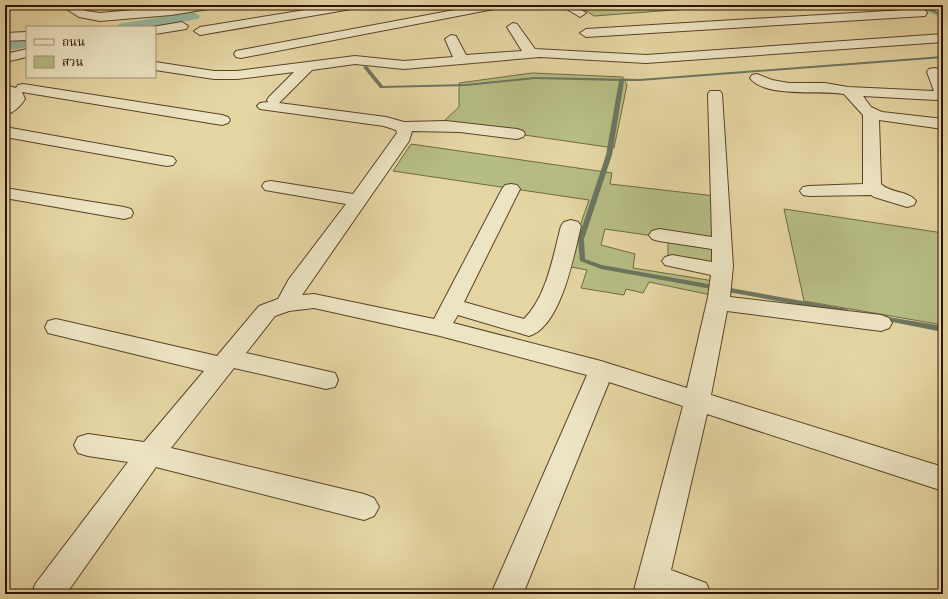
<svg xmlns="http://www.w3.org/2000/svg" width="948" height="599" font-family="Alegreya,'Noto Serif Thai',serif">
	<style>
		.green { fill: #b6bd84; stroke: #716842 }
		.lines { fill: none; stroke-linecap: round; stroke-linejoin: round }
		.stream { fill: #6c7660; fill-rule: evenodd }
		.canal { fill: #97b9a0; fill-rule: evenodd }
		.minor-casing { stroke: #5a4328; stroke-width: 2 }
		.minor { fill: #ede4c3; fill-rule: evenodd }
	</style>
	<rect width="100%" height="100%" fill="#e4d5a2"/>
	<filter id="stains"><feTurbulence type="fractalNoise" baseFrequency=".005" numOctaves="4"/><feColorMatrix values="0 0 0 0 .2 0 0 0 0 .09 0 0 0 0 .02 0 0 0 .5 -.17"/></filter>
	<radialGradient id="worn" r=".72"><stop offset=".6" stop-color="#630" stop-opacity="0"/><stop offset="1" stop-color="#630" stop-opacity=".3"/></radialGradient>
	<!-- green -->
	<path class="green" d="M577,5H710L713,7L594,16Z
		M532,73L623,77L627,85L614,148L442,123L459,107V83Z
		M411,144L612,173L610,184L715,196L719,263L668,256V238L605,229L601,245L635,254L633,268L714,281L711,295L649,282L643,293L626,289L624,295L581,288L587,270L566,266L589,200L393,171Z
		M784,209L943,233V325L804,301Z"/>
	<g class="lines">
		<!-- stream -->
		<path class="stream" d="M943,56V58L640,81H624L612,155L584,239L585,259L602,265L847,309L848,311L847,313H844L601,269L580,261L578,239L606,155L619,81L535,79L466,86L382,88H380L363,67L367,66L383,86L466,84L535,77L640,79Z
			M879,316H882L943,326V332L882,320H879L878,318Z"/>
		<!-- canal -->
		<path class="canal" d="M916,5H933L943,9V18L918,8Z
			M193,12L200,16L198,19L149,27H117L119,24L124,23Z
			M27,39V47L5,51V43Z"/>
		<defs>
			<path id="minor" d="M60,5H75L86,11L100,13L189,5H220L214,8L171,15L100,21L79,17Z
				M336,5H363L357,8L200,35L194,31L200,27Z
				M481,5H505L499,8L241,58L236,57L234,54L236,51L241,50Z
				M560,5H574L586,13L580,17Z
				M924,5L943,7V15L926,7Z
				M921,9L925,10L927,13L925,16L586,37L580,33L586,29Z
				M182,22L188,26L186,29L155,34V27H152Z
				M513,23L517,24L535,49L646,55L943,34V42L646,63L540,57L404,69L355,64L312,70L279,103L386,117L404,122L446,121L517,129L523,131L525,134L523,137L517,139L460,132L412,131L409,141L302,295L314,294L434,319L502,189L505,185L511,184L517,185L520,189L464,302L524,319C547,296 553,256 561,226L564,222L571,220L578,222L581,226C574,255 561,327 529,336L458,315L453,323L601,361L687,388L708,297L711,275L665,265L662,261L665,257L672,255L712,262V249L659,241L652,239L649,235L652,231L659,229L712,237L708,94L710,91H720L722,94L733,266L730,297L881,315L889,318L892,323L889,328L881,331L727,311L711,395L943,467V491L707,414L671,570L706,583L711,594H633L683,406L609,382L523,594H491L587,375L440,336L314,308L289,311L275,316L246,353L335,373L338,380L335,387L326,389L234,368L171,448L364,494L374,498L379,507L374,516L364,520L156,467L66,594H31L36,583L128,462L88,456L78,453L74,445L78,437L88,434L144,442L204,371L48,333L45,327L48,321L56,319L217,356L259,306L278,299L289,279L346,204L265,190L262,186L265,182L271,181L353,194L397,133L396,130L384,126L260,109L257,106L260,103L268,102L267,100L269,97L294,72L237,79H214L155,70V62L214,71H237L355,56L404,61L453,57L445,39L451,35L456,36L466,55L522,51L507,27Z
				M27,32V40L5,41V33Z
				M27,49V57L5,62V54Z
				M934,68L939,69L943,77V99L936,100L863,96L871,107L882,112L943,119V129L879,120L881,184C890,193 909,191 916,201L914,205L907,207L874,197L871,195L809,196L803,195L800,191L803,187L809,186L863,184V115L844,94C821,90 764,98 750,78L752,75L757,74L772,80L789,83H825L848,87L934,91L927,72L929,69Z
				M23,84L222,115L228,117L230,120L228,123L222,125L22,92L25,99C21,106 13,113 5,115V102L10,98L9,95L5,94V85L16,88L18,85Z
				M5,127L167,156L173,157L176,161L173,165L167,166L5,137Z
				M5,188L124,207L131,209L133,213L131,217L124,219L5,198Z"/>
		</defs>
		<!-- minor casing -->
		<use href="#minor" class="minor-casing"/>
		<!-- minor -->
		<use href="#minor" class="minor"/>
	</g>
	<!-- margin -->
	<rect width="948" height="599" fill="none" stroke="#e4d5a2" stroke-width="20"/>
	<rect x="6" y="6" width="936" height="587" fill="none" stroke="#2c1200" stroke-width="2"/>
	<rect x="10" y="10" width="928" height="579" fill="none" stroke="#2c1200"/>
	<!-- legend -->
	<rect x="26" y="26" width="130" height="52" fill="#ede4c3" stroke="#a09075"/>
	<rect x="34" y="39" width="20" height="6" fill="#ede4c3" stroke="#a09075"/>
	<text x="62" y="46" font-size="12" fill="#2c1200">ถนน</text>
	<rect x="34" y="56" width="20" height="12" fill="#b6bd84" stroke="#a09075"/>
	<text x="62" y="66" font-size="12" fill="#2c1200">สวน</text>
	<rect width="100%" height="100%" filter="url(#stains)"/>
	<rect width="100%" height="100%" fill="url(#worn)"/>
</svg>
